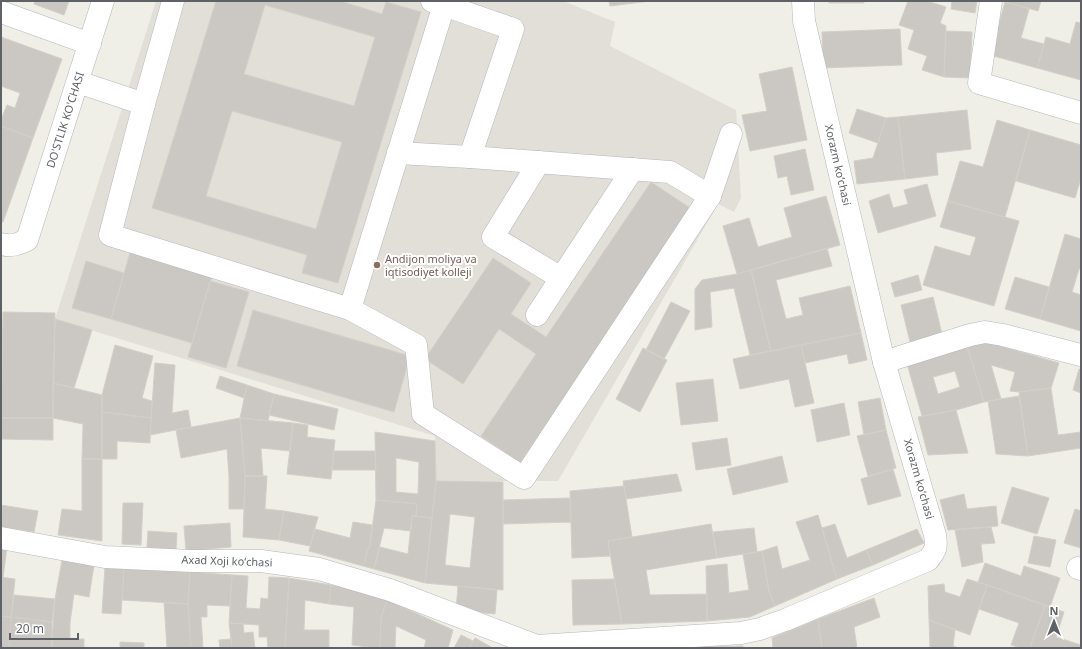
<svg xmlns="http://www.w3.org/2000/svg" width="1082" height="649" font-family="'Noto Sans',sans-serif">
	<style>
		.education { fill: #e2dfd8 }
		.building { fill: #cbc8c4; stroke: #d4cfc6; fill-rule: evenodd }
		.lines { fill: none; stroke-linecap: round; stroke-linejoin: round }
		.minor-casing { stroke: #b4b7ba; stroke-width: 23 }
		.minor { stroke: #fff; stroke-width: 22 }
		.education-dot { fill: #8d6e63; stroke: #fff; stroke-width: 1.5 }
		.labels { text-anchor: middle; stroke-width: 4; stroke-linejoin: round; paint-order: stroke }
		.street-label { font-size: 11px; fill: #5e6266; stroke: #fff }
		.education-label { font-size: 11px; fill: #785e54; stroke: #fff; text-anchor: start }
	</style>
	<rect width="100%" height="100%" fill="#efeee7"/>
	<!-- education -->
	<path class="education" d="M156,1H563L615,22L610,46L736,110L741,198L734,212L718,204L558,481H436L435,436L55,319Z"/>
	<!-- building -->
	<path class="building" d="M35,1H69L64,15L34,4Z
		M216,1H340L382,14L386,2L421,12L338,283L302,273L307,255L152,208ZM265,5L375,37L354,106L244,74ZM232,111L342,142L316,229L206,196Z
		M609,1H650L610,6Z
		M829,1H864V3H829Z
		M908,1H927L946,7L940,23L946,26L944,77L922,70L927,56L908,49L914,30L899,25Z
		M952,1H977L975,13L951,9Z
		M1005,1H1041L1038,11L1005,2Z
		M1005,2L1029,9L1021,38L1044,44L1037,68L990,55Z
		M1076,22L1081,23V80L1037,68L1046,37L1070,44Z
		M900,29L902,65L823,68L822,32Z
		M946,31L972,32L970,78L944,77Z
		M1,37L62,59L33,138L1,126V120L7,105L15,108L20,93L1,86Z
		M792,67L807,140L750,151L742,115L767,111L759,74Z
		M857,109L886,118L878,143L849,133Z
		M967,110L971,149L936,153L938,175L905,179L898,117Z
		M898,117L905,179L857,184L854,161L873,158L886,118Z
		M997,120L1030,130L1005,217L948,201L960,161L983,167Z
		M1,126L33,138L3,222H1Z
		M1030,130L1081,145V178L1075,198L1016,181Z
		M805,149L814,190L791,195L787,176L778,178L774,156Z
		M651,182L690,208L520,463L481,436L536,354L499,329L463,384L425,359L493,258L531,283L511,314L546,337Z
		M927,184L936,216L878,233L869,201L889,194L893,208L908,204L904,190Z
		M826,196L840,245L737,274L723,226L749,218L758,247L792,237L784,208Z
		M948,201L1019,221L994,306L923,285L935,246L970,256L976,237L940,227Z
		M1065,234L1081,239V269H1079L1072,292L1081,295V331L1040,319Z
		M827,248L832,266L776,280L786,319L803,315L799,298L850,286L861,333L771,351L751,270Z
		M131,249L213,273L192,343L111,319Z
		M86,261L124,273L111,319L72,308Z
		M751,270L771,351L750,355L734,288L710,292L712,327L695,330V289L702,280L737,274Z
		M918,275L922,290L895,297L891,283Z
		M1015,277L1049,287L1040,319L1005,309Z
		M210,281L249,292L226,368L188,357Z
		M933,297L942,334L910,342L901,305Z
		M671,302L690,311L664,359L646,350Z
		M253,310L410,356L394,412L237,366Z
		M3,312L55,313L53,418H1Z
		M55,319L92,330L74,388L53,383Z
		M861,333L867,360L849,364L847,354L805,363L801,345Z
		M983,341L1059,363L1051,388L1019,392L1010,391L1015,372L991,365L1001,399L984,402L967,346Z
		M115,345L153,356L142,398L152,401L151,418L102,412V395Z
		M801,345L814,403L795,407L789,379L740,389L733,359Z
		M967,346L984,402L956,410L922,416L907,364ZM955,371L960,387L938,394L933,377Z
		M643,348L667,360L640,412L616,399Z
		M155,363L175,365L172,413L188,410L191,427L150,435Z
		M1079,369L1081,370V393L1073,390Z
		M220,376L247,385L244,398L216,388Z
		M1,377H2L1,413Z
		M713,379L718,421L681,425L676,383Z
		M53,383L102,395V459H82L83,424L53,418Z
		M247,385L274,394L268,421L240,418Z
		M1051,388L1058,435L1081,432V448L1028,456L1019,392Z
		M274,394L338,409L334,430L269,415Z
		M1019,396L1028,456L996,454L988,401Z
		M880,398L886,430L864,435L858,402Z
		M844,403L850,435L817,442L811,410Z
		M956,410L968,453L928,455L918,417Z
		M102,412L151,418L150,443L117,441V459H102Z
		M1,418H53V440L1,439Z
		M240,418L245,476L244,509H229V476L227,449L181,458L176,430Z
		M240,418L293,423L290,451L261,448L263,476H245Z
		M293,423L308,425L307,437L335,440L331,479L287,474Z
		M886,430L896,468L868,476L857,436Z
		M375,432L435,441L436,481L432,518L416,516L417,504L376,500ZM396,458L419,462L418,494L396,492Z
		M727,438L731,465L696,470L692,443Z
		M334,451H375L376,470H332Z
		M782,456L788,482L733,495L727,469Z
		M82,459H102V541L58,535L62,509L82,511Z
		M893,469L901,496L868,505L861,479Z
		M677,474L682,491L626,499L623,481Z
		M245,476H267L265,509L284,511L279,540L243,537Z
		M436,481L503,482V590L425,583ZM450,514L475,517L470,568L445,565Z
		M624,486L632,537L608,541L610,556L572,558L570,491Z
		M1012,487L1049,498L1037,534L1001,523Z
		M964,494L967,509L996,506L998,526L948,530L940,500Z
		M570,498L571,522L503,524V500Z
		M376,500L417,504L416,516H412L411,531L384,528L374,569L363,566L370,544Z
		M123,503H143L141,545L122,544Z
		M1,505L38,511L34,532L1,527Z
		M1075,509L1081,511V548L1064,543Z
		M284,511L318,517L310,546L279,540Z
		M818,515L837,579L775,606L769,591L762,551L777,546L782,569L810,560L796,522Z
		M412,516L432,518L425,583L374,569L380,547L408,554Z
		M353,522L372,525L370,544L363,566L309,551L315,529L350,538Z
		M230,523L231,547L186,551L184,526Z
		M711,524L717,558L646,570L650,595L707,594V621L622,624L608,541Z
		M835,524L847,558L866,550L873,565L837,579L822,528Z
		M991,527L995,543L981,544L983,562L962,567L955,530Z
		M754,528L757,552L717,558L713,532Z
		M917,529L924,543L873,565L866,550Z
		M148,531L177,533L176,550L147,547Z
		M1034,536L1056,540L1050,567L1028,563Z
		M1,546L7,547L3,578L1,577Z
		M762,551L769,591L775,606L750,617L707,621L706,566L727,564L729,593L749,590L743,554Z
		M62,560L94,565L89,597L74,594L70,623V639H52L55,599Z
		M985,563L1021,576L1024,566L1060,578L1050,607L978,582Z
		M105,567L124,569L121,614L102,613Z
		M124,569L190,572L188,604L122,600Z
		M190,572L232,575L230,606L207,605V617H201L203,648H191L188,604Z
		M232,575L248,576L246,608L260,609L261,598L268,599L269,577L289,578L285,648H268L267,637H259V625L229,623Z
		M1,577L15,579L11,617L1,616Z
		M289,578L331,585L329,604L305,600L304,630H329V648H285Z
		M614,579L622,624L573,625L572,580Z
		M967,579L987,585L970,635L929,620L928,586L944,584L945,592L960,597Z
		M331,585L357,590L387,600L381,618L380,648H368V647L352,645L354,607L329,604Z
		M987,585L1045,605L1030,648H1021L1011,645L1019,623L979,609Z
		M458,586L497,590L495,614L456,610Z
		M14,595L55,599L52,622L11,617Z
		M874,598L880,617L854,627L857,648H822L818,619Z
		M387,600L453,630L448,648H424L426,640L396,626L395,648H380L381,618Z
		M164,602L188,604L191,648H167Z
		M1045,605L1064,612L1056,637L1081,645V648H1030Z
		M1,616L11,617L9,648H1Z
		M11,617L52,622V648H9Z
		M818,619L822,648H773L772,638Z
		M929,620L955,630L953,646L958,648H930Z
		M229,623L243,624L244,633L253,632L255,648H232Z
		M461,635L473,641L469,648H454Z
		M475,638L493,648H469Z
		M52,639H84V648H52Z
		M231,639L232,648H220L219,640Z
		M120,642L144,643V648H120Z
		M743,646V648H703V647Z"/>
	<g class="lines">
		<defs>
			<g id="minor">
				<path d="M173,1L144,104L110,235L350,309L416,345L423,414L524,478L710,196L731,134"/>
				<path d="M432,1L513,29L470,157"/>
				<path d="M991,1L979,83L1081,113"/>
				<path d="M1,12L90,44"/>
				<path d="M78,82L144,104"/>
				<path d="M398,153L470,157L670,172L710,196"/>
				<path d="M539,162L493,237L561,278L633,169"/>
				<path id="s1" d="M1,244C11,247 18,244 27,240L103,1"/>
				<path d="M350,309L444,5"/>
				<path d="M537,315L561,278"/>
				<path d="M884,362L970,335L985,332L1003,335L1081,355"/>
				<path d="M1,538L105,557L192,561H261L319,569L390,590L537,646L741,633L760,629L785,620L928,560C936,550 937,547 935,535L884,362L804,21L803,1"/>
				<path d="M1078,568L1081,569"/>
			</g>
		</defs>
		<!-- minor casing -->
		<use href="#minor" class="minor-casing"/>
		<!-- minor -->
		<use href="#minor" class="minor"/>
	</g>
	<!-- markers -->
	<circle class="education-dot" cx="377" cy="265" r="4"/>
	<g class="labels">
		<!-- street labels -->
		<g class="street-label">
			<text dy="4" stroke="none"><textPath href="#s1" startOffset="153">DO'STLIK KO'CHASI</textPath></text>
			<text transform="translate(838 165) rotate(77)" y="4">Xorazm koʻchasi</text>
			<text transform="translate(919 479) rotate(74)" y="4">Xorazm koʻchasi</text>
			<text transform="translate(227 561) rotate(2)" y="4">Axad Xoji koʻchasi</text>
		</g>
		<!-- education labels -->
		<g class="education-label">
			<text x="385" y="263">Andijon moliya va<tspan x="385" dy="13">iqtisodiyet kolleji</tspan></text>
		</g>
	</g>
	<!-- border -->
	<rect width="1082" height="649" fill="none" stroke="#5e6266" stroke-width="4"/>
	<!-- north arrow -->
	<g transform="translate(1054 621)" stroke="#ffffff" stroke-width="3" paint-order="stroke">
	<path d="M0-3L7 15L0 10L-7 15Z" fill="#5e6266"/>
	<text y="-6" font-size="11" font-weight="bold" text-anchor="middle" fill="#5e6266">N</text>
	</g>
	<!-- scale -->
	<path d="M10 633v6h68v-6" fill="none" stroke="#5e6266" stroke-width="2"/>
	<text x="16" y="633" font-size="12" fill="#5e6266" stroke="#ffffff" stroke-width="3" paint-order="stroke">20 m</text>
</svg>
